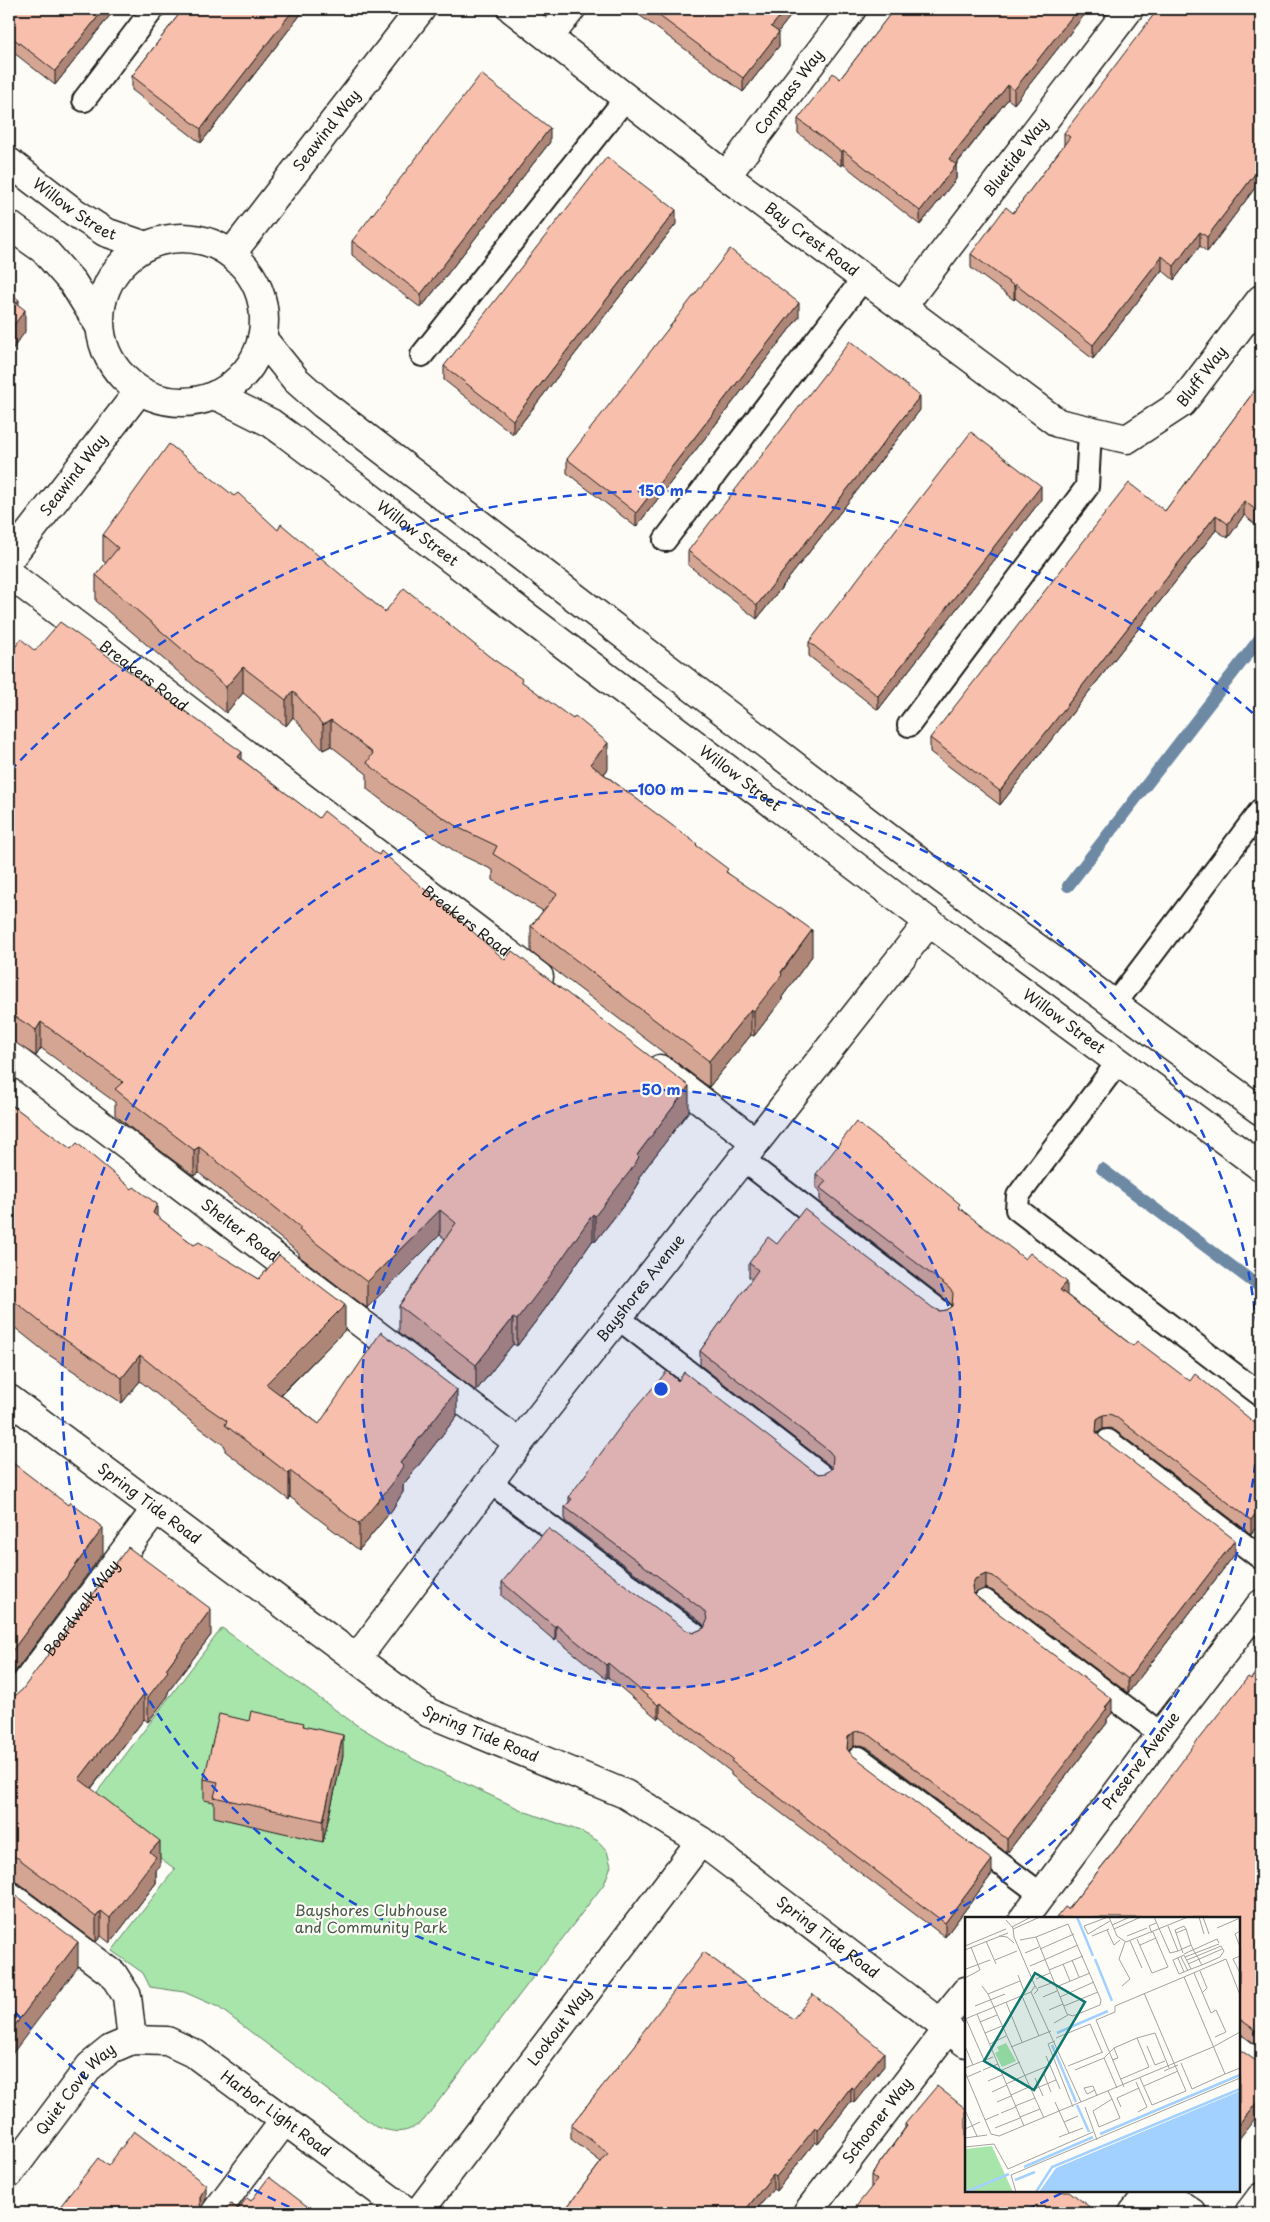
<svg xmlns="http://www.w3.org/2000/svg" width="1270" height="2222" font-family="'Playpen Sans',sans-serif">
	<style>
		.green { fill: #a8e5ab; stroke: #628064 }
		.lines { fill: none; stroke-linecap: round; stroke-linejoin: round }
		.stream { stroke: #6d89a4; stroke-width: 12 }
		.service-casing { stroke: #1c1c1c; stroke-width: 26 }
		.minor-casing { stroke: #1c1c1c; stroke-width: 31 }
		.tertiary-casing { stroke: #1c1c1c; stroke-width: 31 }
		.service { stroke: #fdfcf7; stroke-width: 22 }
		.minor { stroke: #fdfcf7; stroke-width: 28 }
		.tertiary { stroke: #fdfcf7; stroke-width: 28 }
		.wall { fill: #d5a594; stroke: #1c1c1c }
		.shaded-wall { fill: #ae8678; stroke: #1c1c1c }
		.building { fill: #f8c0ac; stroke: #1c1c1c }
		.ring { fill: none; stroke: #1d4ed8; stroke-width: 2.5; stroke-dasharray: 9 6 }
		.labels { text-anchor: middle; stroke-width: 4.5; stroke-linejoin: round; paint-order: stroke }
		.street-label { font-size: 15px; fill: #1c1c1c; stroke: #fdfcf7 }
		.park-label { font-size: 15px; fill: #465847; stroke: #fdfcf7 }
		.inset-river { fill: none; stroke: #a3d1ff; stroke-width: 2.5 }
		.inset-road { fill: none; stroke: #a3a29f; stroke-width: 1 }
		.view { fill: #0f766e; fill-opacity: 0.15; stroke: #0f766e; stroke-width: 2.5 }
		.inset-edge { fill: none; stroke: #1c1c1c; stroke-width: 2.5 }
		.centre { fill: #1d4ed8; stroke: #fdfcf7; stroke-width: 2.5 }
		.ring-label { font-size: 15px; text-anchor: middle; font-weight: bold; fill: #1d4ed8; stroke: #fdfcf7; stroke-width: 4.5; stroke-linejoin: round; paint-order: stroke }
	</style>
	<rect width="100%" height="100%" fill="#fdfcf7"/>
	<filter id="ink" filterUnits="userSpaceOnUse"><feTurbulence type="fractalNoise" baseFrequency=".02" numOctaves="2"/><feDisplacementMap in="SourceGraphic" scale="10" xChannelSelector="R" yChannelSelector="G"/><feConvolveMatrix kernelMatrix="1 2 1 2 8 2 1 2 1" color-interpolation-filters="sRGB"/></filter>
	<g filter="url(#ink)">
		<!-- green -->
		<path class="green" d="M222,1628L355,1724L415,1760L526,1812L580,1831L598,1841L607,1851L611,1866L604,1884L424,2120C406,2135 397,2133 376,2127L218,2007L184,1992L150,1987L143,1973L112,1951L175,1869L88,1804Z"/>
		<g class="lines">
			<!-- stream -->
			<path class="stream" d="M1068,886L1261,637
				M1102,1169L1261,1288"/>
			<defs>
				<path id="service" d="M84,100L153,9
					M422,355L626,98
					M665,540L863,279
					M909,725L1087,487L1090,431
					M1114,1005L1261,810
					M1118,1062L1018,1196L1017,1209L1261,1395
					M741,1158L941,1312
					M617,1317L821,1475
					M1108,1441L1261,1558
					M490,1482L694,1634
					M985,1601L1161,1734
					M859,1758L1042,1895
					M1239,2047L1261,2064"/>
				<g id="minor">
					<path id="s1" d="M512,9L726,176L1058,423L1127,439L1182,403L1261,299"/>
					<path d="M549,37L571,9"/>
					<path id="s2" d="M726,176L852,9"/>
					<path id="s3" d="M232,253L421,9"/>
					<path id="s4" d="M902,307L1129,9"/>
					<path id="s5" d="M9,559L139,391"/>
					<path id="s6" d="M9,574L539,977"/>
					<path id="s7" d="M9,1055L519,1443"/>
					<path d="M660,1069L754,1141"/>
					<path id="s8" d="M9,1399L429,1713L625,1794L701,1841L966,2043"/>
					<path id="s9" d="M357,1658L519,1443L929,922"/>
					<path id="s10" d="M9,1706L156,1509"/>
					<path d="M9,1896L113,1974L127,1996L132,2040"/>
					<path id="s11" d="M1024,1918L1161,1734L1261,1604"/>
					<path d="M940,2023L966,1991"/>
					<path id="s12" d="M9,2174L90,2066L111,2049L132,2040L167,2041L195,2054L409,2213"/>
					<path d="M1161,2191L1192,2213"/>
					<path d="M215,2213L285,2120"/>
					<path id="s13" d="M418,2213L701,1841"/>
					<path id="s14" d="M807,2213L948,2029"/>
					<path d="M1133,2213L1150,2191"/>
					<path d="M1249,2213L1261,2197"/>
				</g>
				<g id="tertiary">
					<path id="s15" d="M9,162L74,212L105,232L146,246"/>
					<path d="M9,225L44,250L73,283L99,325"/>
					<circle cx="182" cy="320" r="82"/>
					<path d="M262,338L296,380L323,404L942,879L1261,1111"/>
					<path id="s16" d="M215,395L271,423L289,436L929,922L1261,1167"/>
				</g>
			</defs>
			<!-- service casing -->
			<use href="#service" class="service-casing"/>
			<!-- minor casing -->
			<use href="#minor" class="minor-casing"/>
			<!-- tertiary casing -->
			<use href="#tertiary" class="tertiary-casing"/>
			<!-- service -->
			<use href="#service" class="service"/>
			<!-- minor -->
			<use href="#minor" class="minor"/>
			<!-- tertiary -->
			<use href="#tertiary" class="tertiary"/>
		</g>
		<!-- wall -->
		<path class="wall" d="M9,9H115L55,85L9,49Z
			M183,9H305L201,143L132,90V76Z
			M631,9H796L778,32L779,46L743,92Z
			M892,9H1089L1014,104L1008,99L956,165V179L920,225L843,164L841,166L798,133V119L840,79L892,12Z
			M1261,9V180L1207,252L1200,246L1174,280L1162,270L1093,359L1015,298L1014,300L971,268V254L1013,213L1064,145V133Z
			M550,142L421,308L352,255V241Z
			M676,224L513,434L444,380V366Z
			M799,317L636,527L567,473V459Z
			M1261,382V518L1256,525L1244,515L1228,538L1216,530L1000,805L930,752V738L1165,511Z
			M920,410L757,619L688,565V551Z
			M1041,500L878,710L809,656V642Z
			M278,530L385,612L490,657L522,682L608,769L604,774L697,846L728,873L812,956L782,997V1000L754,1036L751,1035L709,1087L531,952V926L543,911L493,880V870L459,854L397,812L367,789V774L331,746L323,750L293,717L286,726L243,693L226,713L96,601V575L106,563L103,561V535Z
			M9,647L35,651L242,760L505,960L689,1111L639,1177V1183L631,1196L595,1242L593,1240L545,1309L517,1346L513,1344L476,1391L399,1332V1306L445,1239L440,1235L367,1308L299,1256V1253L199,1173L194,1176L136,1132L115,1115V1102L41,1048L36,1056L11,1040H9Z
			M9,1103L194,1245L259,1279L345,1330L281,1395L319,1424L457,1416L403,1485V1492L392,1510L359,1550L290,1497L289,1500L225,1451V1446L188,1419L140,1381L122,1403L49,1355L9,1323Z
			M816,1174L960,1209L1067,1295L1133,1346L1261,1428V1525L1259,1523L1251,1534L1116,1431L1110,1428L1103,1429L1097,1433L1100,1437L1235,1554L1128,1693L993,1591L986,1588L975,1593L974,1594L977,1597L1112,1713L1107,1719V1723L1007,1853L867,1747L861,1745L854,1746L848,1751L851,1754L992,1874L945,1937L731,1775V1772L660,1717L658,1719L608,1677L606,1679L556,1639L555,1641L502,1596V1582L686,1630L693,1633L704,1628L705,1627L702,1623L565,1521V1507L569,1502V1497L678,1381L813,1471L819,1474L826,1473L832,1469L829,1465L700,1365V1351L752,1279L749,1277V1263L777,1244L939,1311L946,1310L952,1306L949,1302L820,1202V1191L816,1188Z
			M211,1635L168,1692V1696L148,1722L144,1719L91,1789L160,1866L156,1870V1883L110,1943L101,1936L96,1942L18,1883L10,1880L9,1881V1696L16,1695Z
			M1261,1666V2048L1241,2034H1239V1918L1068,1909Z
			M249,1721L304,1726L343,1755L323,1842L214,1817V1802L204,1800V1779Z
			M793,2019L884,2066L854,2103L851,2101L818,2144L815,2142L776,2191L773,2189L754,2213H568V2206L601,2162L571,2139V2125L639,2041V2037Z
			M905,2124L1092,2213L871,2188V2175L905,2128Z"/>
		<!-- shaded-wall -->
		<path class="shaded-wall" d="M104,9H115L55,85V71Z
			M294,9H305L201,143V129Z
			M786,9H796L771,41V27Z
			M1078,9H1089L1014,104V90Z
			M779,32V46L743,92V78Z
			M1008,85V99L949,173V159Z
			M550,128V142L421,308V294Z
			M843,150V164L841,166V152Z
			M956,165V179L920,225V211Z
			M1261,166V180L1207,252V237Z
			M676,210V224L513,434V420Z
			M1200,232V246L1174,280V266Z
			M1162,256V270L1093,359V345Z
			M1015,284V298L1014,300V286Z
			M19,300V318L25,310V332L9,354V332L16,303Z
			M799,303V317L636,527V513Z
			M920,396V410L757,619V605Z
			M1041,486V500L878,710V696Z
			M1244,501V515L1228,538V524Z
			M1261,504V518L1256,525V510Z
			M1216,515V530L1000,805V791Z
			M243,667V693L226,713V687Z
			M293,691V717L286,726V700Z
			M331,720V746L323,750V725Z
			M608,743V769L590,790V764Z
			M242,752V777L238,757Z
			M812,930V956L782,997V1000L754,1036V1011Z
			M751,1009V1035L709,1087V1061Z
			M41,1022V1048L36,1056V1030Z
			M16,1054V1080L9,1090V1064Z
			M689,1086V1111L639,1177V1183L631,1196L595,1242V1216L637,1155Z
			M199,1147V1173L194,1176V1150Z
			M157,1204V1230L153,1213Z
			M440,1210V1235L367,1308V1282Z
			M593,1214V1240L545,1309L517,1346V1320Z
			M1067,1282V1296L1060,1290Z
			M345,1305V1330L266,1409V1384Z
			M513,1318V1344L476,1391V1365Z
			M140,1355V1381L122,1403V1378Z
			M457,1390V1416L403,1485V1492L392,1510L359,1550V1524L400,1463Z
			M1103,1415V1429L1097,1433L1096,1432L1097,1419Z
			M290,1471V1497L289,1500V1474Z
			M1259,1509V1523L1251,1534V1520Z
			M103,1528V1553L9,1680V1655Z
			M1235,1540V1554L1128,1693V1679Z
			M986,1574V1588L975,1593L972,1600V1586L975,1579Z
			M211,1609V1635L168,1692V1696L148,1722V1697L166,1669Z
			M556,1625V1639L555,1641V1627Z
			M608,1663V1677L606,1679V1665Z
			M144,1694V1719L79,1804V1779Z
			M1112,1699V1713L1107,1719V1723L1007,1853V1839Z
			M660,1703V1717L658,1719V1705Z
			M854,1732V1746L848,1751L847,1749L848,1737Z
			M343,1735V1755L323,1842V1821Z
			M160,1841V1866L156,1870V1883L110,1943V1918L150,1852Z
			M992,1860V1874L945,1937V1923Z
			M101,1911V1936L96,1942V1917Z
			M78,1942V1967L9,2058V2033Z
			M884,2052V2066L854,2103V2089Z
			M851,2087V2101L818,2144V2130Z
			M1261,2097V2111L1239,2139V2125Z
			M815,2128V2142L776,2191V2177Z
			M773,2175V2189L754,2213H743Z
			M206,2185V2199L200,2211V2197Z"/>
		<!-- building -->
		<path class="building" d="M9,9H104L55,71L9,35Z
			M183,9H294L201,129L132,76Z
			M650,9H786L771,27L779,32L743,78Z
			M894,9H1078L1014,90L1008,85L949,159L956,165L920,211L843,150L841,152L798,119L833,73L840,79Z
			M1158,9H1261V166L1207,237L1200,232L1174,266L1162,256L1093,345L1015,284L1014,286L971,254L1006,207L1013,213L1070,137L1064,133Z
			M481,74L550,128L421,294L352,241Z
			M607,157L676,210L513,420L444,366Z
			M730,249L799,303L636,513L567,459Z
			M9,292L19,300L16,303L25,310L9,332Z
			M850,341L920,396L757,605L688,551Z
			M1261,382V504L1256,510L1244,501L1228,524L1216,515L1000,791L930,738L1129,483L1165,511Z
			M971,432L1041,486L878,696L809,642Z
			M169,444L234,496L238,493L278,530L281,524L385,612L404,588L490,657L522,679L521,681L573,719L575,716L608,743L590,764L697,844L696,845L728,869L726,872L779,908L780,907L812,930L781,972L782,975L754,1011L751,1009L709,1061L531,926L557,894L493,854L497,846L459,828L397,787L367,763L373,753L331,720L323,725L293,691L286,700L243,667L226,687L96,575L118,548L103,535Z
			M60,622L242,752L238,757L319,818L324,811L379,855L381,851L505,960L512,951L689,1086L637,1155L639,1157L631,1170L595,1216L593,1214L545,1283L517,1320L513,1318L476,1365L399,1306L456,1223L440,1210L367,1282L299,1230L301,1228L199,1147L194,1150L136,1106L115,1089L123,1082L41,1022L36,1030L11,1014H9V647L10,644L16,646L21,639L35,651Z
			M9,1048L16,1054L9,1064Z
			M9,1103L71,1149L77,1143L132,1189L134,1187L157,1204L153,1213L194,1245L199,1242L259,1279L279,1255L345,1305L266,1384L319,1424L381,1332L457,1390L400,1463L403,1466L392,1484L359,1524L290,1471L289,1474L225,1425L227,1421L188,1394L140,1355L122,1378L49,1329L9,1297Z
			M856,1122L910,1163L960,1204L958,1207L1025,1259L1030,1253L1067,1282L1060,1290L1133,1346L1137,1341L1190,1381L1195,1374L1261,1428V1511L1259,1509L1251,1520L1116,1417L1110,1414L1103,1415L1097,1419L1096,1432L1100,1437L1235,1540L1128,1679L993,1576L986,1574L975,1579L972,1586L973,1593L977,1597L1112,1699L1105,1707L1107,1709L1007,1839L867,1733L861,1731L854,1732L848,1737L847,1749L851,1754L992,1860L945,1923L731,1761L733,1759L660,1703L658,1705L608,1663L606,1665L556,1625L555,1627L502,1582L548,1528L686,1630L693,1633L704,1628L707,1621L706,1614L702,1609L565,1507L572,1499L569,1497L623,1423L667,1371L678,1381L684,1372L813,1471L819,1474L826,1473L832,1469L833,1456L829,1451L700,1351L758,1270L749,1263L768,1237L777,1244L804,1209L933,1308L939,1311L946,1310L952,1306L953,1293L949,1288L820,1188L826,1181L816,1174Z
			M9,1460L68,1505L70,1502L103,1528L9,1655Z
			M128,1547L211,1609L166,1669L168,1671L148,1697L144,1694L79,1779L160,1841L150,1852L156,1857L110,1918L101,1911L96,1917L18,1858L10,1855L9,1856V1696L16,1695L22,1690Z
			M1261,1666V2034L1241,2020H1239V1918H1056L1065,1907L1068,1909L1131,1830L1197,1741L1248,1677L1251,1679Z
			M251,1711L304,1723L303,1726L343,1735L323,1821L214,1797L218,1782L204,1779L219,1714L249,1721Z
			M9,1890L78,1942L9,2033Z
			M704,1952L793,2019L813,1994L884,2052L854,2089L851,2087L818,2130L815,2128L776,2177L773,2175L743,2213H577L568,2206L608,2153L571,2125L641,2038L639,2037Z
			M1239,2049L1259,2063H1261V2077L1260,2078L1261,2079V2097L1239,2125Z
			M937,2086L966,2109V2191H1069L1092,2209L1088,2213H851L877,2180L871,2175L907,2126L905,2124Z
			M134,2131L206,2185L200,2197V2205L205,2211L210,2213H55L98,2158L108,2166Z
			M269,2177L316,2213H220L231,2204L238,2209L247,2198L251,2201Z"/>
	</g>
	<!-- distance rings -->
	<circle cx="661" cy="1389" r="299" fill="#1d4ed8" fill-opacity=".12"/>
	<g class="ring">
		<circle cx="661" cy="1389" r="299"/>
		<circle cx="661" cy="1389" r="599"/>
		<path d="M1062 2193A898 898 0 0 1 1019 2213M303 2213A898 898 0 0 1 10 2007M10 771A898 898 0 0 1 1256 716"/>
	</g>
	<g class="labels">
		<!-- street labels -->
		<g class="street-label">
			<text dy="5" stroke="none"><textPath href="#s2" startOffset="105">Compass Way</textPath></text>
			<text dy="5" stroke="none"><textPath href="#s3" startOffset="155">Seawind Way</textPath></text>
			<text dy="5" stroke="none"><textPath href="#s4" startOffset="188">Bluetide Way</textPath></text>
			<text dy="5" stroke="none"><textPath href="#s15" startOffset="81">Willow Street</textPath></text>
			<text dy="5" stroke="none"><textPath href="#s1" startOffset="378">Bay Crest Road</textPath></text>
			<text dy="5" stroke="none"><textPath href="#s1" startOffset="855">Bluff Way</textPath></text>
			<text dy="5" stroke="none"><textPath href="#s5" startOffset="106">Seawind Way</textPath></text>
			<text dy="5" stroke="none"><textPath href="#s16" startOffset="246">Willow Street</textPath></text>
			<text dy="5" stroke="none"><textPath href="#s6" startOffset="169">Breakers Road</textPath></text>
			<text dy="5" stroke="none"><textPath href="#s16" startOffset="651">Willow Street</textPath></text>
			<text dy="5" stroke="none"><textPath href="#s6" startOffset="574">Breakers Road</textPath></text>
			<text dy="5" stroke="none"><textPath href="#s16" startOffset="1056">Willow Street</textPath></text>
			<text dy="5" stroke="none"><textPath href="#s7" startOffset="290">Shelter Road</textPath></text>
			<text dy="5" stroke="none"><textPath href="#s9" startOffset="466">Bayshores Avenue</textPath></text>
			<text dy="5" stroke="none"><textPath href="#s8" startOffset="175">Spring Tide Road</textPath></text>
			<text dy="5" stroke="none"><textPath href="#s10" startOffset="122">Boardwalk Way</textPath></text>
			<text dy="5" stroke="none"><textPath href="#s8" startOffset="580">Spring Tide Road</textPath></text>
			<text dy="5" stroke="none"><textPath href="#s11" startOffset="196">Preserve Avenue</textPath></text>
			<text dy="5" stroke="none"><textPath href="#s8" startOffset="985">Spring Tide Road</textPath></text>
			<text dy="5" stroke="none"><textPath href="#s13" startOffset="234">Lookout Way</textPath></text>
			<text dy="5" stroke="none"><textPath href="#s12" startOffset="108">Quiet Cove Way</textPath></text>
			<text dy="5" stroke="none"><textPath href="#s12" startOffset="351">Harbor Light Road</textPath></text>
			<text dy="5" stroke="none"><textPath href="#s14" startOffset="116">Schooner Way</textPath></text>
		</g>
		<!-- park labels -->
		<g class="park-label">
			<text x="371" y="1916">Bayshores Clubhouse<tspan x="371" dy="17">and Community Park</tspan></text>
		</g>
	</g>
	<!-- overview -->
	<g transform="translate(965 1917)">
		<rect width="275" height="275" fill="#fdfcf7"/>
		<path d="M41,126L51,144L37,150L30,136L34,134L32,130ZM27,229L48,275H0V232Z" fill="#a8e5ab"/>
		<path d="M275,174V275H74L91,251Z" fill="#a3d1ff"/>
		<path class="inset-river" d="M112,0L128,39M130,42L147,84M92,116L143,94M87,128L111,185M112,188L124,215M135,217L275,158M59,250L128,220M50,263L70,255M1,275L44,257M71,275L87,250L275,172"/>
		<path class="inset-road" d="M143,0L119,9L123,17L145,4M144,0L152,19L161,25L223,0M189,0L205,36L213,34L203,9M234,0L239,17M238,0L244,17M41,3L48,11L49,20L70,69M147,8L165,0M47,10L66,0M252,11L275,1M48,12L75,0M149,12L176,0M142,13L149,28L155,23M275,14L270,17L275,30M187,16L184,9L191,6M211,16L210,13L219,9L221,12M34,19L42,20L49,26M127,19L144,12M162,19L182,11M71,20L102,97L108,99L135,88L136,83L103,7M71,20L103,7M172,22L187,56L203,50L188,15M55,23L71,20M21,24L31,47M165,24L177,51M175,28L191,21M0,29L41,12M75,32L109,17M0,33L43,16M213,34L226,28L230,36L234,42L235,45L237,48L255,40L259,34L256,29L232,39L222,43M60,36L74,30M218,36L211,16L221,12L226,28M219,37L252,22L254,26M275,39L268,42L275,56M216,40L223,54M220,40L254,27M213,41L219,55M30,43L52,34M79,43L113,28M107,43L114,60M98,47L105,64M223,47L257,32M65,49L79,43M1,52L25,43M226,52L219,38L208,43L214,57L226,52L237,48M84,53L118,39M235,54L242,71L237,76M229,56L246,96L251,93L261,115L250,120M53,58L59,74M219,60L261,42L275,78M0,61L15,53L6,30M71,62L85,56M17,69L23,77L55,64M157,69L165,62L154,42L160,25M91,70L125,56M73,71L89,65M23,77L79,201M69,77L73,73L70,69L66,75L116,185M57,79L74,119M78,80L92,74M95,80L129,65M41,85L57,125M10,89L40,77M99,89L133,75M84,93L98,87M12,97L59,209M0,102L66,75M1,102L19,143M15,105L32,98M89,106L103,98M20,116L37,109M91,121L125,107L137,135M172,121L190,116L204,151M90,124L83,127L108,190M25,127L41,119M0,129L8,148M182,129L190,148L200,144M46,130L86,114M81,139L95,172M139,141L152,171M147,143L153,141L149,131M103,149L138,135M0,151L28,140M18,153L33,147M110,153L139,141L149,131L172,121L184,150L156,162M35,154L55,145M199,154L213,148M0,155L26,217L34,219L248,130L275,115M79,157L86,175M260,157L275,151M61,158L85,148M2,160L16,154M70,161L78,179M175,161L187,188L221,174L179,76M23,164L37,158M171,165L182,190L173,195M41,167L61,158M179,169L213,154M159,170L131,103L150,95V89L219,60L260,157L227,172L216,146M67,173L91,163M130,173L122,177L119,171L128,169L132,179M143,174L147,182L155,201L134,210L128,194L147,182M27,175L42,168M46,178L66,169M32,185L46,179M90,185L104,216M50,189L70,181M120,190L132,223M156,190L152,181L174,171M0,193L12,219M36,196L51,190M55,200L75,192M20,203L34,197M99,205L113,199M30,211L55,201M0,212L15,205M94,220L118,211M0,221L22,218M0,230L29,227L43,252L128,215M51,275L46,258L275,161"/>
		<path class="view" d="M70,56L120,85L69,173L19,144Z"/>
		<rect width="275" height="275" class="inset-edge"/>
	</g>
	<circle cx="661" cy="1389" r="8" class="centre"/>
	<g class="ring-label">
		<text x="661" y="496">150 m</text>
		<text x="661" y="795">100 m</text>
		<text x="661" y="1095">50 m</text>
	</g>
	<!-- margin -->
	<rect width="1270" height="2222" fill="none" stroke="#fdfcf7" stroke-width="30"/>
	<rect x="15" y="15" width="1240" height="2192" fill="none" stroke="#1c1c1c" stroke-width="2" filter="url(#ink)"/>
</svg>
